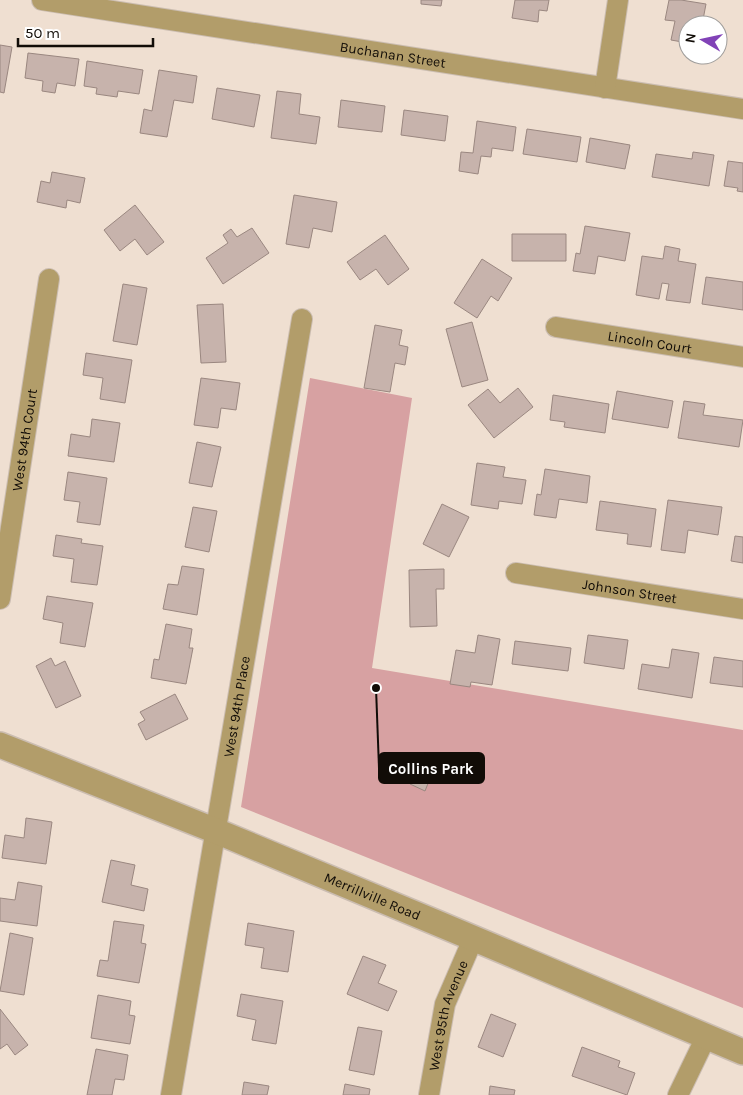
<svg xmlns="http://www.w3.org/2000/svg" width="743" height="1095" font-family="Karla,sans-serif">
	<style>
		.green { fill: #d7a1a2 }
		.building { fill: #c7b3ac; stroke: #9a8780 }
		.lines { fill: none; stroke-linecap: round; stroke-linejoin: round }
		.minor-casing { stroke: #cbbdb1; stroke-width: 22 }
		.tertiary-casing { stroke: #cbbdb1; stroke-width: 28 }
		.minor { stroke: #b29d6a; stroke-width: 20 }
		.tertiary { stroke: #b29d6a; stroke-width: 25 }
		.labels { text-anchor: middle; stroke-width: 5; stroke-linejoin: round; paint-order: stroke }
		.street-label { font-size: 14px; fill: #110c07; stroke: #fff }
		.leader { fill: none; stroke: #110c07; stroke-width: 2 }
		.callout-dot { fill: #110c07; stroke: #fff; stroke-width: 2 }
		.callout { fill: #110c07; stroke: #110c07; stroke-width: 2 }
		.callout-label { font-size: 15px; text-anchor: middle; font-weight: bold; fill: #fff }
	</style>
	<rect width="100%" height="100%" fill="#efdfd1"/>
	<!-- green -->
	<path class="green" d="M310,378L412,398L372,668L743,730V1008L241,807Z"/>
	<!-- building -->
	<path class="building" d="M421,0H442L441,6L421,4Z
		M515,0H549L547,11L539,10L538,22L512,18Z
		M669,0H681L706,4L702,25H688V43L671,40L675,21L665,20Z
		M0,45L12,47L4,93L0,92Z
		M28,53L79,59L75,86L57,83L55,93L42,91L43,81L25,78Z
		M87,61L143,70L139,94L118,91L117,97L96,94L97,88L84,86Z
		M159,70L197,76L193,103L174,100L167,137L140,133L144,109L152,111Z
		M217,88L260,95L254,127L212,119Z
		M277,91L301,94L299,114L320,117L316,144L271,138Z
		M341,100L385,106L382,132L338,127Z
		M404,110L448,116L445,141L401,135Z
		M477,121L516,127L513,151L492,148L491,157L481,156L478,174L459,171L461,152L473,153Z
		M527,129L581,137L577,162L523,154Z
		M590,138L630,145L625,169L586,162Z
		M693,152L714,155L709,186L652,177L656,154L692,159Z
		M728,161L743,163V192L737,191L738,188L724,186Z
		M52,172L85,178L80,203L67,200L66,208L37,202L41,181L50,183Z
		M294,195L337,202L332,232L313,228L309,248L286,244Z
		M135,205L164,242L147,255L135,239L120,251L104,230Z
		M585,226L630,233L625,261L598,256L595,274L573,271L576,253L580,254Z
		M252,228L269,253L223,284L206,258L228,243L223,235L231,229L237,237Z
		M512,234H566V261H512Z
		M385,235L409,269L388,285L376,269L360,280L347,262Z
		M665,246L680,249L678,261L696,264L690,303L666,300L669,284L662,283L659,299L636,295L642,256L663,259Z
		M482,259L512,278L498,301L491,296L477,318L454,303Z
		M706,277L743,282V310L702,304Z
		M123,284L147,288L137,345L113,341Z
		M223,304L226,362L201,363L197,305Z
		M472,322L488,380L462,387L446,329Z
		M375,325L402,330L399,345L408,347L405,365L395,363L390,392L364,388Z
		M86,353L132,360L125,403L100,399L103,378L83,375Z
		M201,378L240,383L236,410L221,408L218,428L194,425Z
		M518,388L533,407L494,438L468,405L488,389L500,403Z
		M617,391L673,401L668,428L612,419Z
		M553,395L609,404L605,433L564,427L565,422L550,420Z
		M684,401L705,404L703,415L743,420L739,447L678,438Z
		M92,419L120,423L114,462L68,456L71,434L90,437Z
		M197,442L221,447L212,487L189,483Z
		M477,463L505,467L503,477L526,480L522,504L499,501L498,509L471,505Z
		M545,469L590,476L587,503L559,499L556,518L534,515L537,494L541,495Z
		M68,472L107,478L100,525L77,522L80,502L64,500Z
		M668,500L722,507L718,535L688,530L685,553L661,550Z
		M600,501L656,509L651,547L627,544L628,534L596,530Z
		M442,504L469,517L449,557L423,544Z
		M193,507L217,511L209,552L185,547Z
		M56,535L82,539L81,543L103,546L97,585L71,582L74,559L53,556Z
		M735,536L743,537V563L731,561Z
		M182,566L204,569L197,615L163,609L168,584L178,585Z
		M444,569V589H436L437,626L410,627L409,570Z
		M47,596L93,603L85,647L60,643L63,623L43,619Z
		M166,624L192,629L189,648H193L186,684L151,678L154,659L159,660Z
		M478,635L500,639L492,685L471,682L470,687L450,684L456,650L475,653Z
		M588,635L628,640L624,669L584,663Z
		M515,641L571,648L568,671L512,664Z
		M672,649L699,653L692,698L638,689L642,664L669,668Z
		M714,657L743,661V687L710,683Z
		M51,658L55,666L65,661L81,696L56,708L36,666Z
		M175,694L188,719L146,740L138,724L145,720L140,712Z
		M419,765L433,771L425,791L410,784Z
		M26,818L52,822L46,864L2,858L5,835L24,838Z
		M111,860L135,865L131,885L148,889L144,911L102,902Z
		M18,882L42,886L37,926L0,921V898L15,900Z
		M114,921L144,925L141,943L146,944L139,983L97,976L100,960L108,961Z
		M248,923L294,931L288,972L261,968L264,948L245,945Z
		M10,933L33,938L24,995L0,991Z
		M363,956L386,965L378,983L397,991L388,1011L347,994Z
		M241,994L283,1001L276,1044L252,1040L256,1020L237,1016Z
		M98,995L131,1001L129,1015L135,1016L130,1044L91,1038Z
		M0,1009L28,1045L15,1055L7,1044L0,1049Z
		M491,1014L516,1024L503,1057L478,1047Z
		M358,1027L382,1031L374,1075L349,1070Z
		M582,1047L620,1061L618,1067L635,1073L627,1095L572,1076Z
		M96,1049L128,1055L124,1080L115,1079L112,1095H87Z
		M244,1082L269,1086L267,1095H242Z
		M345,1084L370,1089L369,1095H343Z
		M490,1086L515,1090L514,1095H489Z"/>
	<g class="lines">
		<defs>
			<g id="minor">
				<path id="s1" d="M42,0L743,109"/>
				<path d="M605,88L618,0"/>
				<path id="s2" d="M556,327L743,357"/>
				<path id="s3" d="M516,573L743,609"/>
				<path id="s4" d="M0,599L49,279"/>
				<path id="s5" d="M171,1095L302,319"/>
				<path id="s6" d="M429,1095L445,1004L473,939"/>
				<path d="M678,1095L706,1037"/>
			</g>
			<g id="tertiary">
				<path id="s7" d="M0,745L216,831L437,923L743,1052"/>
			</g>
		</defs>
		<!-- minor casing -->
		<use href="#minor" class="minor-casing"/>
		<!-- tertiary casing -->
		<use href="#tertiary" class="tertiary-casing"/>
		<!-- minor -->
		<use href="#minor" class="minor"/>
		<!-- tertiary -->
		<use href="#tertiary" class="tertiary"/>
	</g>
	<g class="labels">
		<!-- street labels -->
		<g class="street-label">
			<text dy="5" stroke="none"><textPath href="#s1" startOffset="355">Buchanan Street</textPath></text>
			<text dy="5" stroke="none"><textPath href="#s2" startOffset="95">Lincoln Court</textPath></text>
			<text dy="5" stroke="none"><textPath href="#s4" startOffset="161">West 94th Court</textPath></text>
			<text dy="5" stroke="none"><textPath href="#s3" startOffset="115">Johnson Street</textPath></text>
			<text dy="5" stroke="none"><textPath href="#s5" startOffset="394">West 94th Place</textPath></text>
			<text dy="5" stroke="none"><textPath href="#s7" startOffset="402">Merrillville Road</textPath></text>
			<text dy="5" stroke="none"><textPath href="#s6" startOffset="82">West 95th Avenue</textPath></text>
		</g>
	</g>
	<!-- callouts -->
	<path class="leader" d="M376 688L379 768"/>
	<circle class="callout-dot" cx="376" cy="688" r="5"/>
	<rect class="callout" x="379" y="753" width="105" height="30" rx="5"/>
	<g class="callout-label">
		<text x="431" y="774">Collins Park</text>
	</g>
	<!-- north arrow -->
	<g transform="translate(703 40) rotate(279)"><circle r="24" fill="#ffffff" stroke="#a09e9c"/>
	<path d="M0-4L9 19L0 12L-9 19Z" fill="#8142b7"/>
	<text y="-8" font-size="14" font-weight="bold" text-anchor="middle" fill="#110c07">N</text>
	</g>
	<!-- scale -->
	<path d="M18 38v8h135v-8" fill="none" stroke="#110c07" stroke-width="2.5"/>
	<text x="25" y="38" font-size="15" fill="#110c07" stroke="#ffffff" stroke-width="4" paint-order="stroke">50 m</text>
</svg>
